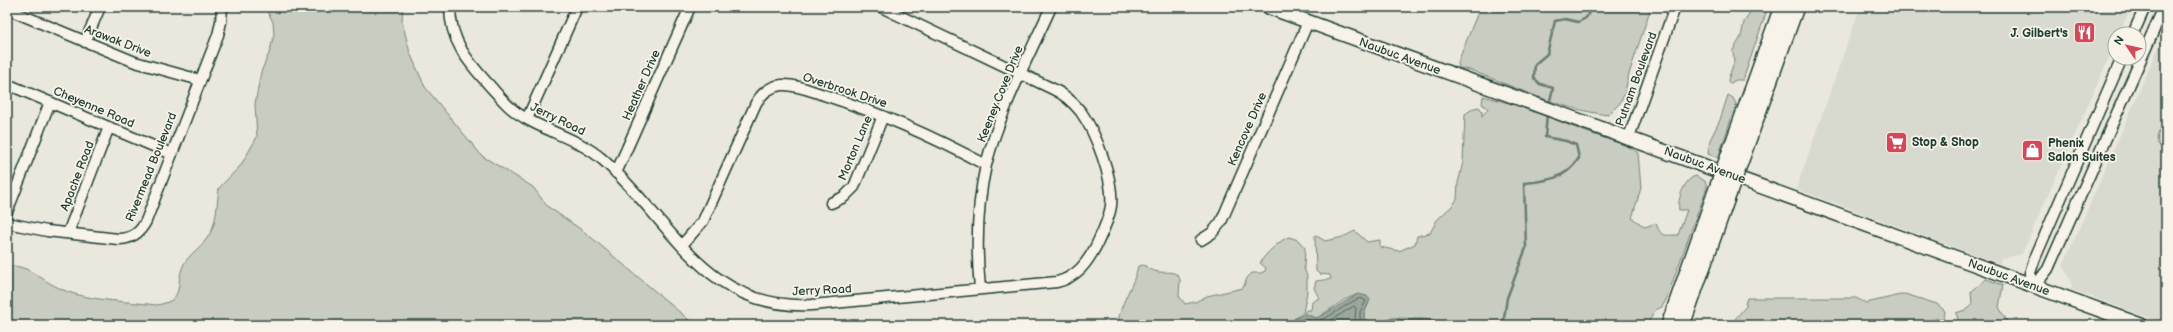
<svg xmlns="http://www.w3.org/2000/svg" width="2173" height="332" font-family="'Balsamiq Sans',sans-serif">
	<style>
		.built { fill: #d9dacf }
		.green { fill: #c8ccc1; stroke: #74847a }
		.water { fill: #9ca69c; stroke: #6a7c72 }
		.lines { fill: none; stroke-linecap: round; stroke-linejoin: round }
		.shore { stroke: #51675e; stroke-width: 1 }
		.stream { stroke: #6a7c72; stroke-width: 2.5 }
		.minor-casing { stroke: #1f3d34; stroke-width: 13 }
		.major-casing { stroke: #1f3d34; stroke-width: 16 }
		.highway-casing { stroke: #1f3d34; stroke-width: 18 }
		.minor { stroke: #f7f3e8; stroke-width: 10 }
		.major { stroke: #f7f3e8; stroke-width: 13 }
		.highway { stroke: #f7f3e8; stroke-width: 15 }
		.highway-bridge-casing { stroke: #1f3d34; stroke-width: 18; stroke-linecap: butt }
		.highway-bridge { stroke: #f7f3e8; stroke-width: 15 }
		.labels { text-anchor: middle; stroke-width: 3.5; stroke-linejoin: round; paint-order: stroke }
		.poi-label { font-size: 12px; font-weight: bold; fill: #1f3d34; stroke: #f7f3e8; text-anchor: start }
		.street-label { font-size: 12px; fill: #1f3d34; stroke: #f7f3e8 }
	</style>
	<rect width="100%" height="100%" fill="#eae8dd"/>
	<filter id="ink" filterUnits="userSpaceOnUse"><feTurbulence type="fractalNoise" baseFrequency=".025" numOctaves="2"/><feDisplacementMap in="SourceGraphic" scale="8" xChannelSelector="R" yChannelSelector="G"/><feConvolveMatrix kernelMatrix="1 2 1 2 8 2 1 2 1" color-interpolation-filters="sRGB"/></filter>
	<g filter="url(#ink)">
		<!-- built -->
		<path class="built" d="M1860,7H2131L2119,34H2115V44L2022,254L2001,259L2000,264L1796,189Z
			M2166,30V324L2070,289L2072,285L2063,265Z"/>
		<!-- green -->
		<path class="green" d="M265,7H403L402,21L410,53L425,87L482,156L533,187L547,206L586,233L695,325H7V266C27,264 40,279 57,287C83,301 126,301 156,305C187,301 174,283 184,264C189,255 198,249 205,241C218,224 216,208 219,188L241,165L257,137L255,104L261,72L270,51L274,34L273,22Z
			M1480,7H1651L1628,77L1625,93L1620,103L1608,115C1560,109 1515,87 1470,70L1459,68L1458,62Z
			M1750,7H1768L1743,80H1736L1729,84L1728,80L1734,62L1733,50L1741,37L1744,22L1749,15Z
			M1728,95L1733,98L1736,104L1718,158L1708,154L1710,140L1720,120Z
			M1483,96L1541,112L1544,111C1562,125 1587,132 1607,139C1621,145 1625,142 1638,153L1641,188L1632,218L1645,227L1656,223C1661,238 1664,235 1678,235L1687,210H1679C1677,199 1685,178 1696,176L1705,181L1707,186L1705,193L1666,300L1662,307L1655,310L1647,325H1441C1434,319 1405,318 1394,318C1389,318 1387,321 1384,325H1377L1364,319V313L1369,303L1358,294L1344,300L1317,318L1304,314L1306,310H1311L1312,302L1319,298L1314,288L1316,281L1331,279L1330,275L1319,274L1316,271L1315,235L1325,241L1343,237L1355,231L1367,242L1380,240V247L1399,251L1415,244L1417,236L1430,233L1437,220L1453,205L1457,199L1458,183L1463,162L1465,114L1474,108L1479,107L1482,111V116L1488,109L1482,104Z
			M2166,125V156L2164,155L2165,151C2154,144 2155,132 2166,125Z
			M1289,237L1298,240L1305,248L1304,268L1307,276V292L1303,313L1294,319L1296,325H1118C1119,303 1134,287 1138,266L1144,265C1161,278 1166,268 1178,275L1180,280L1179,296L1185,304L1195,302L1207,296L1243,288L1247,278L1252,273H1261L1265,271L1266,268L1260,263C1264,255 1281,239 1289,237Z
			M1986,279L2003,285L1999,307L2009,325H1960L1956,313L1968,309L1972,305L1971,292Z
			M1905,294L1937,304L1945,311L1944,318L1935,319L1927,325H1730L1747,305L1745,304L1747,298H1856L1866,303Z"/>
		<!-- water -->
		<path class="water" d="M1358,294L1367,296L1370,300L1364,313V319L1377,325H1296L1293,322L1294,319L1305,314C1310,314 1310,318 1316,318C1319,318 1351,298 1358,294Z
			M1394,318C1409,323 1428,314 1441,325H1384L1387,320Z"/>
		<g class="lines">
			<!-- shore -->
			<path class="shore" d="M1298,325L1299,321L1305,318C1322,329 1343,303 1361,298L1366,301L1360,312V320L1368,325
				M1323,325L1354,306L1356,308L1355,318L1358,325
				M1389,325L1393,322C1406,325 1418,319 1430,325"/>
			<!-- stream -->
			<path class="stream" d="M1549,105L1553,88L1540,84L1534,78L1535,64L1547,54L1555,21L1565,19L1578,22L1586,18L1589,12L1584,7
				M1503,325L1507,298L1526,248L1524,183C1547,181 1566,179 1579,158L1576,145L1566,141L1545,137L1547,114"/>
			<defs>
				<path id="minor" d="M450,7C450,41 468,62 490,86C501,98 510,110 525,118C551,133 580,140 602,159C672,220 704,311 812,305L1057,282C1077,277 1087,263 1096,246C1102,233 1109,220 1111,206C1114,180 1096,133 1081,112C1073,102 1064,94 1053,89L881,7
					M7,9L135,62L200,80
					M2133,34L2145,7
					M85,42L100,7
					M2122,58L2035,258L2030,273L2031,285L2041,278L2048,269L2164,7
					M7,84L172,154
					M527,119L577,7
					M1629,137L1675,7
					M616,173L690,7
					M831,203L844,197L854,187L883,116
					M7,212L50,102
					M7,223L47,231L118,239C132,239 140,233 146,221L218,35L221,22L222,7
					M68,233L109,127
					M1201,240L1212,233L1221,222L1308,22
					M682,245L703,221L756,103C762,93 771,86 782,85C796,84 811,91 824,95C880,113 934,137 986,165
					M980,289C976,248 977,205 986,165C1000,110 1028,58 1051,7"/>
				<path id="major" d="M1268,7L2141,325"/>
				<path id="highway" d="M1730,152L1782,7
					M1742,157L1796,7
					M1669,325L1715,194
					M1682,325L1727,198"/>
			</defs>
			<!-- minor casing -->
			<use href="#minor" class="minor-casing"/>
			<!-- major casing -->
			<use href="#major" class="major-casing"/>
			<!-- highway casing -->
			<use href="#highway" class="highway-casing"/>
			<!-- minor -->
			<use href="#minor" class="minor"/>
			<!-- major -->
			<use href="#major" class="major"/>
			<!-- highway -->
			<use href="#highway" class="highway"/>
			<defs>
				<path id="highway-bridge" d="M1715,194L1730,152
					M1727,198L1742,157"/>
			</defs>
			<!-- highway-bridge casing -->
			<use href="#highway-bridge" class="highway-bridge-casing"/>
			<!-- highway-bridge -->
			<use href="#highway-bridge" class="highway-bridge"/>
		</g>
	</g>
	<!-- icons -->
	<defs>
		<symbol id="restaurant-square" viewBox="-11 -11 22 22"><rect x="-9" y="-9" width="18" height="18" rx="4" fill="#d1495b" stroke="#f7f3e8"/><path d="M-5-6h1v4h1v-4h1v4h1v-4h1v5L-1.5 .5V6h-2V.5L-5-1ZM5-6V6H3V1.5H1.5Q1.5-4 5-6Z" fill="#fff"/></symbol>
		<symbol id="supermarket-square" viewBox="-11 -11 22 22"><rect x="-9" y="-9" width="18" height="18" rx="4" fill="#d1495b" stroke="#f7f3e8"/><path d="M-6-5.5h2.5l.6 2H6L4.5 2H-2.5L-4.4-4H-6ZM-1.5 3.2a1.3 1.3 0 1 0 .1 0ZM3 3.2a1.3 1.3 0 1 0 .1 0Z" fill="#fff"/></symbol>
		<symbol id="shop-square" viewBox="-11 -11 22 22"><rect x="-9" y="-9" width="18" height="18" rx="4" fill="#d1495b" stroke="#f7f3e8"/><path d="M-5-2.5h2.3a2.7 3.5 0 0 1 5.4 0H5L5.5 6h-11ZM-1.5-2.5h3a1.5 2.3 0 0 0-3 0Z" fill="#fff"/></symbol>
	</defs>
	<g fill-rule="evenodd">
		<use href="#restaurant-square" x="2072" y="20" width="25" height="25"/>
		<use href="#supermarket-square" x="1884" y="130" width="25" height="25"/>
		<use href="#shop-square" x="2020" y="138" width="25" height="25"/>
	</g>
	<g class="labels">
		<!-- poi labels -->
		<g class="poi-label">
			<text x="2068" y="37" text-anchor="end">J. Gilbert's</text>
			<text x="1912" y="146">Stop &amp; Shop</text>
			<text x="2048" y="147">Phenix<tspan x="2048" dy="14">Salon Suites</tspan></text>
		</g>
		<!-- street labels -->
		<g class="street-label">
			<text transform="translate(118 41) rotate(21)" y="4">Arawak Drive</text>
			<text transform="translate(1400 56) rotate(20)" y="4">Naubuc Avenue</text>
			<text transform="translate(1636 79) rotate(-70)" y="4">Putnam Boulevard</text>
			<text transform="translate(641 85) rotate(-66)" y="4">Heather Drive</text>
			<text transform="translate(845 90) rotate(18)" y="4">Overbrook Drive</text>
			<text transform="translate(1000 94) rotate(-68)" y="4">Keeney Cove Drive</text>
			<text transform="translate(94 107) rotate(23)" y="4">Cheyenne Road</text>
			<text transform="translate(558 119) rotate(26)" y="4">Jerry Road</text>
			<text transform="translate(1247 129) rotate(-66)" y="4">Kencove Drive</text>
			<text transform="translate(855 148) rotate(-67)" y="4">Morton Lane</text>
			<text transform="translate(1705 165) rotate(20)" y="4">Naubuc Avenue</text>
			<text transform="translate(151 167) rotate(-68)" y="4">Rivermead Boulevard</text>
			<text transform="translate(77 176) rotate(-69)" y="4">Apache Road</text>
			<text transform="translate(2009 277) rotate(20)" y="4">Naubuc Avenue</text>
			<text transform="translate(822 290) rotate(-3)" y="4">Jerry Road</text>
		</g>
	</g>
	<!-- margin -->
	<rect width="2173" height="332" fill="none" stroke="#f7f3e8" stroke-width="24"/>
	<rect x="12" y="12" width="2149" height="308" fill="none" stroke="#1f3d34" stroke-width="1.5" filter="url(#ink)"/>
	<!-- north arrow -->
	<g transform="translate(2127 46) rotate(304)"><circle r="19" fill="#f7f3e8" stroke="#a1aaa0"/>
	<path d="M0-3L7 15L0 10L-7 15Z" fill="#d1495b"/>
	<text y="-6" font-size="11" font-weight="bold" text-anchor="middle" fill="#1f3d34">N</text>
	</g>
</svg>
